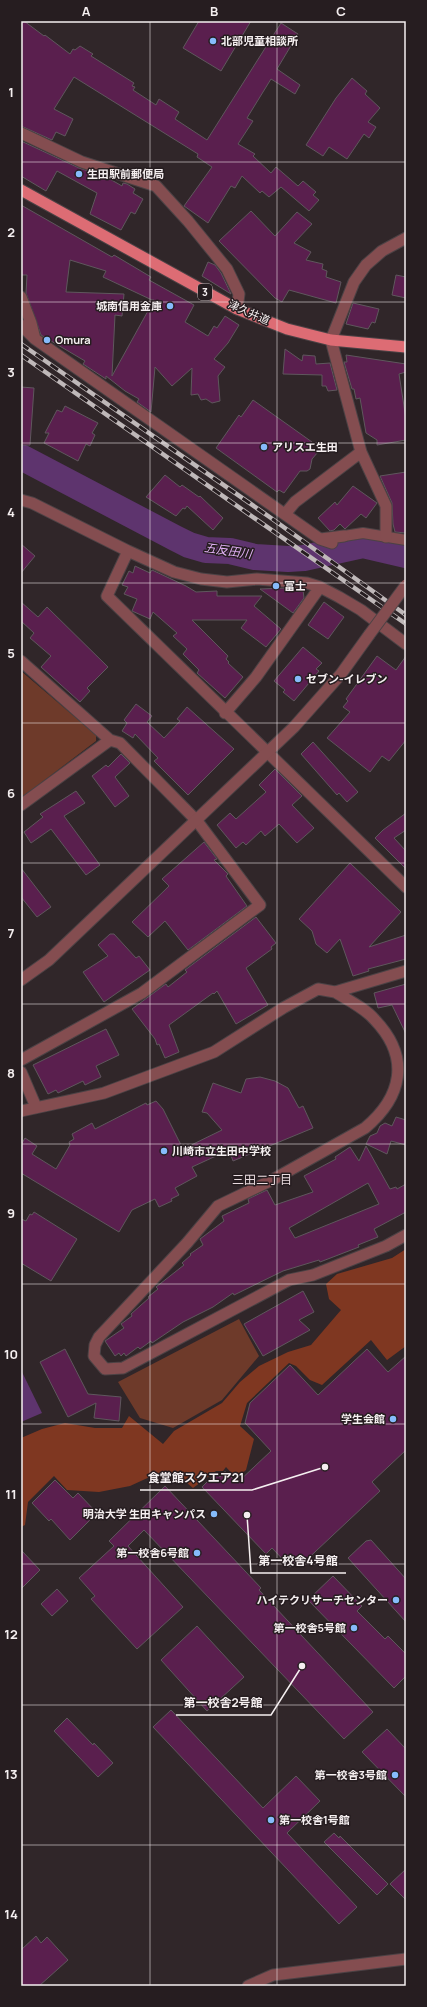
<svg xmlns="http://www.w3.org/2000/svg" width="427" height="2007" font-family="Manrope,'Noto Sans JP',sans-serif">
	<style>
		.green { fill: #6e3a2a }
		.forest { fill: #7f3721 }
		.water { fill: #5e346e }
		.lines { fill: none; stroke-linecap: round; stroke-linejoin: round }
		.river { stroke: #5e346e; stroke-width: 26 }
		.building { fill: #5a1f4e; stroke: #5f575d; fill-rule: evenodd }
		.pedestrian-casing { stroke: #4c4245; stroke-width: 12 }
		.minor-casing { stroke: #4c4245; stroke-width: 13 }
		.tertiary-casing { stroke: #4c4245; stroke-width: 13 }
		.primary-casing { stroke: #4c4245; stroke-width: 13 }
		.pedestrian { stroke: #844d50; stroke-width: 10 }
		.minor { stroke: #844d50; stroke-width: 11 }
		.tertiary { stroke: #844d50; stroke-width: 11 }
		.primary { stroke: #dd6c74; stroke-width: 11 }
		.rail-casing { stroke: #bfb8b9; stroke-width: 4.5 }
		.rail { stroke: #261d20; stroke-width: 3; stroke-dasharray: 9; stroke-linecap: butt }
		.tertiary-bridge-casing { stroke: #4c4245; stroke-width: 13; stroke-linecap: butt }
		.tertiary-bridge { stroke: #844d50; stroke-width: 11 }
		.grid { fill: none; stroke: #f5eff0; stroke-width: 1; stroke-opacity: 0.55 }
		.poi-dot { fill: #86bbfb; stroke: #261d20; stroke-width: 1.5 }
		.labels { text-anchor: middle; stroke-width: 3; stroke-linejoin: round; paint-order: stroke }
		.shield { fill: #261d20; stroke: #b7b0b2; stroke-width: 1 }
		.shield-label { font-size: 10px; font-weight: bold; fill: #f5eff0 }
		.poi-label { font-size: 11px; font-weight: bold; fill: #f5eff0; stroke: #261d20; text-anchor: start }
		.street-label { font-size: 11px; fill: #f5eff0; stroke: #261d20 }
		.water-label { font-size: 12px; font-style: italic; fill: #e0b0f5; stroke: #261d20 }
		.neighbourhood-label { font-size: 12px; fill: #e8dbdf; stroke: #261d20 }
		.leader { fill: none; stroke: #f5eff0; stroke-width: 1.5 }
		.callout-dot { fill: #f5eff0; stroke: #261d20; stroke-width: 1.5 }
		.callout-label { font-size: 12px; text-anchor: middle; font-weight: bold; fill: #f5eff0; stroke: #261d20; stroke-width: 3; stroke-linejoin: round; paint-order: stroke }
		.neatline { fill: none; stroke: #f5eff0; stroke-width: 1.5 }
		.grid-label { font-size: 13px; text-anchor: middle; font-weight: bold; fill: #f5eff0 }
	</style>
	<rect width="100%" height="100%" fill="#302629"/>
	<!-- green -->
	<path class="green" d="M21,671L96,735V741L21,798Z
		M239,1319L259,1356L222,1400L173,1428L140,1418L118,1382Z"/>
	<!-- forest -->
	<path class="forest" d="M406,1249V1346L387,1360L371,1340L322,1385L310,1380L296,1366L289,1363L247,1403L240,1426L254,1439L246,1470L236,1478L226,1467L223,1471H216L193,1488L175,1473L154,1475L130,1486L99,1492L67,1490L54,1476L28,1502L25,1525L21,1527V1438L42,1429L65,1423L95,1428H122L129,1416L163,1444L174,1431L222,1403L240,1382L259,1366L288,1352L311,1345L341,1310L329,1299L326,1284L337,1274L392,1258Z"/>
	<!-- water -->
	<path class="water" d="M22,1372L42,1413L21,1422V1373Z"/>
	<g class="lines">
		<!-- river -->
		<path class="river" d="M21,457L175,538L189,545L206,550L230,551L255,557L288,559L304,558L363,545L406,555"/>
	</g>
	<!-- building -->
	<path class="building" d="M21,21H24L44,36L45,35L70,54L73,49L75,50L80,46L93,54L91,56L134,83L132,86L135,87L133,90L156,105L159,99L179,112L175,119L207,140L281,23L298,34L277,69L300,85L295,94L271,79L247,118L253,121L238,144L255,154L253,156L271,173L276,167L298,186L303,181L316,192L313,195L319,200L309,211L281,187L269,197L262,191L260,193L242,176L235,188L231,186L208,223L184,206L212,167L197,157L198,154L74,77L54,109L73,119L65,136L56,132L52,140L21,126Z
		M199,21H251L221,71L183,48Z
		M352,78L367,91L365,94L380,108L368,122L376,127L369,138L364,134L347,159L329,147L323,156L306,145L336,98Z
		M21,141L79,168L108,178L122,186L123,183L127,184L135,189L133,193L143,199L135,214L131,212L121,230L90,214L97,193L57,171L46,191L21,176Z
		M21,205L112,257L114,255L151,277L149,280L194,305L185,322L208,336L214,326L217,328L225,316L239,325L228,343L214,359L225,367L218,376L220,401L212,403L206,399L201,400L198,394L191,395L192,368L172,386L155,367L151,412L137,402L139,399L125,391L106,376V379L83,364L85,361L41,335L26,293L27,275H21ZM70,260L106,271L103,277L152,300H154L112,376L115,315L122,316L124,294L66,292Z
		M251,211L275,236L297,212L312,224L294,243L311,252L306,260L323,264L322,269L327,271L326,277L341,282L336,303L289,290L282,302L275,298L219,241Z
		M208,262L215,265L221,273L231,294L202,276Z
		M396,275L406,277V298L392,295Z
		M353,303L379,309L375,323L372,322L368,329L346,324Z
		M285,349L302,361L303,355L315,356L316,364L330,363L337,390L328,391L326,386H322V375L283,374Z
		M346,355L406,364V372L399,374L406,419V440L377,445V440L366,433L360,398L356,399L354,389H352L344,362H347Z
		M21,387L34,388L30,445H21Z
		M253,400L312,442L309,446L318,452L312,459L310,469L307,471H300L284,493L279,490L277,492L216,448L239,415L241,417Z
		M65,406L98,423L92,433L95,435L90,446L86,444L78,461L44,443L49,433H45L57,410L62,412Z
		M406,472V533L395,532L393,524L392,503L380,476Z
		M165,475L180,487L182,485L199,497L200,496L223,518L213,530L187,506L185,509L183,508L176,516L146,497Z
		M353,486L377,503L366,518L361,514L345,529L340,524L334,530L330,531L318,518L335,502L337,505Z
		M21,544L35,556L21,573Z
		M135,566L150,573L152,570L186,586L196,592L217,591V596H262L254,606L281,629L266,647L241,628L247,620H192L228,656L226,659L229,662L228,663L243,677L225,698L197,673L199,670L183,654L187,649L173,636L177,633L153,612L150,619L132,611L137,599L124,594L128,587L122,585L129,571L133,573Z
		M288,588L303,590L304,598L293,613L260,589Z
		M21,602L38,617L47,607L108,667L87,688L90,691L80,702L41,667L51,656L30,638L34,633L21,621Z
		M324,602L344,617L328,639L308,625Z
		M303,647L322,663L316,669L319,671L294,701L283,692L285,690L274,681Z
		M377,656L396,670L406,656V740L389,761L382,756L370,772L327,738L350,712L343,707L348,701L346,699Z
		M136,704L152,716L147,722L164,738L180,721L177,719L187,707L234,749L188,795L154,761L158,758L135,734L133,738L122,731L127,723L124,720Z
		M313,742L358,792L347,802L339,793L337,795L301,754Z
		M121,754L130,763L115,777L129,796L115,807L92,776L106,765L108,767Z
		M275,769L302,796L292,805L314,828L297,843L279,824L265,836L261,831L246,845L243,842L236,848L217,825L230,813L236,819L266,792L259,785Z
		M76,791L85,803L64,816L100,865L86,875L51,829L31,843L24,832L43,817L40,814Z
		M406,813V830L394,838L406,851V869L375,838L383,830Z
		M204,842L217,859L214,860L228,874L226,876L247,906L188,950L165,921L148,937L132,922L169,886L162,879Z
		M350,863L401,912L369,947L406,935V959L368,969L369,971L353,976L340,939L327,953L316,944L312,931L299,919Z
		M21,868L51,907L37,917L21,897Z
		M256,917L276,943L271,947L272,949L246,968L268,1005L236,1024L217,991L214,994L213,993L169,1025L179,1052L165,1058L159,1044L157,1045L155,1039L132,1009L163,986L166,984L168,987L187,972L185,970Z
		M110,934H114L136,958L139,956L150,970L104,1002L83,972L108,956L98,945Z
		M406,984V1034L392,1005L378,1008L374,993Z
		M106,1029L119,1055L96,1066L101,1077L85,1085L83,1081L58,1093L56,1090L48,1094L33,1065Z
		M260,1077L275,1081L288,1088L299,1108L303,1106L313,1128L233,1161L229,1150L192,1167L197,1176L175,1188L179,1195L171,1199L172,1201L159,1207L155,1199L132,1210L119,1232L21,1173V1145L25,1138L37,1146L32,1154L56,1169L70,1145L69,1142L74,1139L72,1134L92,1123L95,1129L146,1103L147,1105L156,1101L163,1109L183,1149L222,1130L207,1113L202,1112L213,1083L241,1093L246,1079Z
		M396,1117L406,1120V1145L391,1141L387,1154L366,1144L370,1136L377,1133L380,1126L385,1123L392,1126Z
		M366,1146L390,1189L396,1187L397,1189L406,1184V1212L374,1229L378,1237L358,1245L359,1247L320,1262L319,1260L283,1271L234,1295L233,1293L213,1307L183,1322L152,1343L151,1341L140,1349L138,1347L126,1356L124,1353L121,1356L119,1353L115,1356L105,1341L124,1328L121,1324L132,1316L131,1314L149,1298L148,1297L158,1289L156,1287L184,1265L182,1263L191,1255L190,1254L203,1245L200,1239L224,1221L222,1216L249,1203L248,1199L267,1190L275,1205L313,1192L304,1176L336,1159L335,1157L350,1147L359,1161ZM368,1183L379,1204L295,1238L289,1228Z
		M34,1212L77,1239L51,1281L21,1263V1219L26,1221L30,1214L32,1215Z
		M303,1291L314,1312L299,1320L310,1330L263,1356L244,1324Z
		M65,1349L88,1394L121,1397L119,1421L94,1418L96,1403L68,1417L40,1362Z
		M367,1349L388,1372L406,1356V1450L372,1482L380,1491L300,1566L296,1561L290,1567L272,1548L266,1554L202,1487L216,1473L220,1477L225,1471L237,1483L271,1451L245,1423L250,1403L290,1365L318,1395Z
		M55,1480L73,1498L78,1493L97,1513L70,1540L51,1519L49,1521L32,1503Z
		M165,1486L261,1588L259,1590L373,1712L344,1739L144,1530L128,1546L183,1607L137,1649L91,1599L95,1596L79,1578L114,1546L109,1541Z
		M371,1540L406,1579V1622L348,1558L366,1541Z
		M21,1550L40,1570L21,1589Z
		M333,1576L362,1606L357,1611L385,1639L388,1636L406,1654V1676L394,1688L308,1600Z
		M57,1589L68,1601L52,1616L41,1604Z
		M197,1626L244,1677L207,1711L161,1660Z
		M171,1710L263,1808L296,1776L320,1801L287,1833L357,1907L339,1924L153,1727Z
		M67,1718L93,1745L94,1743L113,1763L98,1777L54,1731Z
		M387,1729L406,1749V1797L362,1752Z
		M334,1833L339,1838L340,1836L388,1884L377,1895L324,1842Z
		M406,1869V1900L390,1884Z
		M36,1936L41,1943L47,1937L68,1960L39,1986H21V1950Z"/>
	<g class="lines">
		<defs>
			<path id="pedestrian" d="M344,536L363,533L406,540"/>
			<path id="minor" d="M21,133L82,162L156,186L188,221L227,269L239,294L237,309
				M21,297L31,323L35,339
				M21,325L35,339L320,539L332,543
				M361,452L386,506V537
				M21,500L32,503L128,551L174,572L201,579L227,582L257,579L307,583L320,587L339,597L361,610L406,644
				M285,514L295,502L361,452L331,340L354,282L366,265L382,251L406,238
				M321,539L344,536
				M128,551L107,596L406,887
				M21,661L110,740L120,743L197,821L260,905L142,993L21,1060
				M225,713L256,677L320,587
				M21,805L110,740
				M335,992C348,1000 365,1008 375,1020C411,1058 402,1097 365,1128L274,1179L218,1206L187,1243L99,1337L95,1345L94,1356L105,1369L123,1368L289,1280L313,1275L386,1246L406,1235
				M21,1072L36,1107
				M21,1111L104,1093L214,1052L283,1008L318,989L335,992L406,971
				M248,1986L273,1975L406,1959"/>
			<path id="tertiary" d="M21,980L49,960L294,727L341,674L369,635"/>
			<path id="primary" d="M21,190L237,309L287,329L331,340L406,347"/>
		</defs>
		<!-- pedestrian casing -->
		<use href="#pedestrian" class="pedestrian-casing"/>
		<!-- minor casing -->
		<use href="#minor" class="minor-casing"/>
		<!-- tertiary casing -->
		<use href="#tertiary" class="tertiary-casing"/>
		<!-- primary casing -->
		<use href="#primary" class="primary-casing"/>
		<!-- pedestrian -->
		<use href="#pedestrian" class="pedestrian"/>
		<!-- minor -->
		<use href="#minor" class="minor"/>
		<!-- tertiary -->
		<use href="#tertiary" class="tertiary"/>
		<!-- primary -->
		<use href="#primary" class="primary"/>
		<defs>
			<path id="rail" d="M21,344L271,518L406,615
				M21,355L406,624"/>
		</defs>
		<!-- rail casing -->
		<use href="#rail" class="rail-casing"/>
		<!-- rail -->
		<use href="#rail" class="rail"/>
		<defs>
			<path id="tertiary-bridge" d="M369,635L406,585"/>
		</defs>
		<!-- tertiary-bridge casing -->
		<use href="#tertiary-bridge" class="tertiary-bridge-casing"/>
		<!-- tertiary-bridge -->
		<use href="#tertiary-bridge" class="tertiary-bridge"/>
	</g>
	<!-- grid -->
	<path class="grid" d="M150,21V1986M277,21V1986M21,162H406M21,302H406M21,443H406M21,583H406M21,723H406M21,863H406M21,1004H406M21,1144H406M21,1284H406M21,1424H406M21,1564H406M21,1705H406M21,1845H406"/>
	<!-- markers -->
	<g class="poi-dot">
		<circle cx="213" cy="41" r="4"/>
		<circle cx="79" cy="174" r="4"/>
		<circle cx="170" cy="306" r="4"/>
		<circle cx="47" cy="340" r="4"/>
		<circle cx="264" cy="447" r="4"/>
		<circle cx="276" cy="586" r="4"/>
		<circle cx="298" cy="679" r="4"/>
		<circle cx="164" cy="1151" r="4"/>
		<circle cx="393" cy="1419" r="4"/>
		<circle cx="214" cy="1514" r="4"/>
		<circle cx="197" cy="1553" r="4"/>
		<circle cx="396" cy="1600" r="4"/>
		<circle cx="354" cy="1628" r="4"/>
		<circle cx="395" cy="1775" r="4"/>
		<circle cx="271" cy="1820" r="4"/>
	</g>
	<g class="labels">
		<!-- shield labels -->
		<rect class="shield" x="198" y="284" width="14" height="16" rx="3"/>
		<g class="shield-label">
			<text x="205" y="296">3</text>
		</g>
		<!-- poi labels -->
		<g class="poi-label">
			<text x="221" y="45">北部児童相談所</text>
			<text x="87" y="178">生田駅前郵便局</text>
			<text x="162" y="310" text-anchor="end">城南信用金庫</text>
			<text x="55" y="344">Omura</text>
			<text x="272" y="451">アリスエ生田</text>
			<text x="284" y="590">富士</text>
			<text x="306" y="683">セブン-イレブン</text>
			<text x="172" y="1155">川崎市立生田中学校</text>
			<text x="385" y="1423" text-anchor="end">学生会館</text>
			<text x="206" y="1518" text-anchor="end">明治大学 生田キャンパス</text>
			<text x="189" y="1557" text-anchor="end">第一校舎6号館</text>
			<text x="388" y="1604" text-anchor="end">ハイテクリサーチセンター</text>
			<text x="346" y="1632" text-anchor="end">第一校舎5号館</text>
			<text x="387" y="1779" text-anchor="end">第一校舎3号館</text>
			<text x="279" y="1824">第一校舎1号館</text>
		</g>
		<!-- street labels -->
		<g class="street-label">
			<text transform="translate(249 312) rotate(24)" y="4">津久井道</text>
		</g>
		<!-- water labels -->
		<g class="water-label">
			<text transform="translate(228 551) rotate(8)" y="4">五反田川</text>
		</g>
		<!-- neighbourhood labels -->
		<g class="neighbourhood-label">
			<text x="262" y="1184">三田二丁目</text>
		</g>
	</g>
	<!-- callouts -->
	<path class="leader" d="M325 1467L252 1490H140M247 1515L251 1573H346M302 1666L271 1715H176"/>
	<g class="callout-dot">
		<circle cx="325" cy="1467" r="4"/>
		<circle cx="247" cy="1515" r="4"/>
		<circle cx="302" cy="1666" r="4"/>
	</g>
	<g class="callout-label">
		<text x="196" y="1482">食堂館スクエア21</text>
		<text x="298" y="1565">第一校舎4号館</text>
		<text x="223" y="1707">第一校舎2号館</text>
	</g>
	<!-- border -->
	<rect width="427" height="2007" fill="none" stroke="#261d20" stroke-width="44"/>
	<rect x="22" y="22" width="383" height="1963" class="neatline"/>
	<g class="grid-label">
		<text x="86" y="16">A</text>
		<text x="214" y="16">B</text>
		<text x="341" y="16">C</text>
		<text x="11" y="97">1</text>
		<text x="11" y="237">2</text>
		<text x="11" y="377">3</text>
		<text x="11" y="517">4</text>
		<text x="11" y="658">5</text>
		<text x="11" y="798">6</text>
		<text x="11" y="938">7</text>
		<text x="11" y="1078">8</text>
		<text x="11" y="1218">9</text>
		<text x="11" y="1359">10</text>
		<text x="11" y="1499">11</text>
		<text x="11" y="1639">12</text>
		<text x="11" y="1779">13</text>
		<text x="11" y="1919">14</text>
	</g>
</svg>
